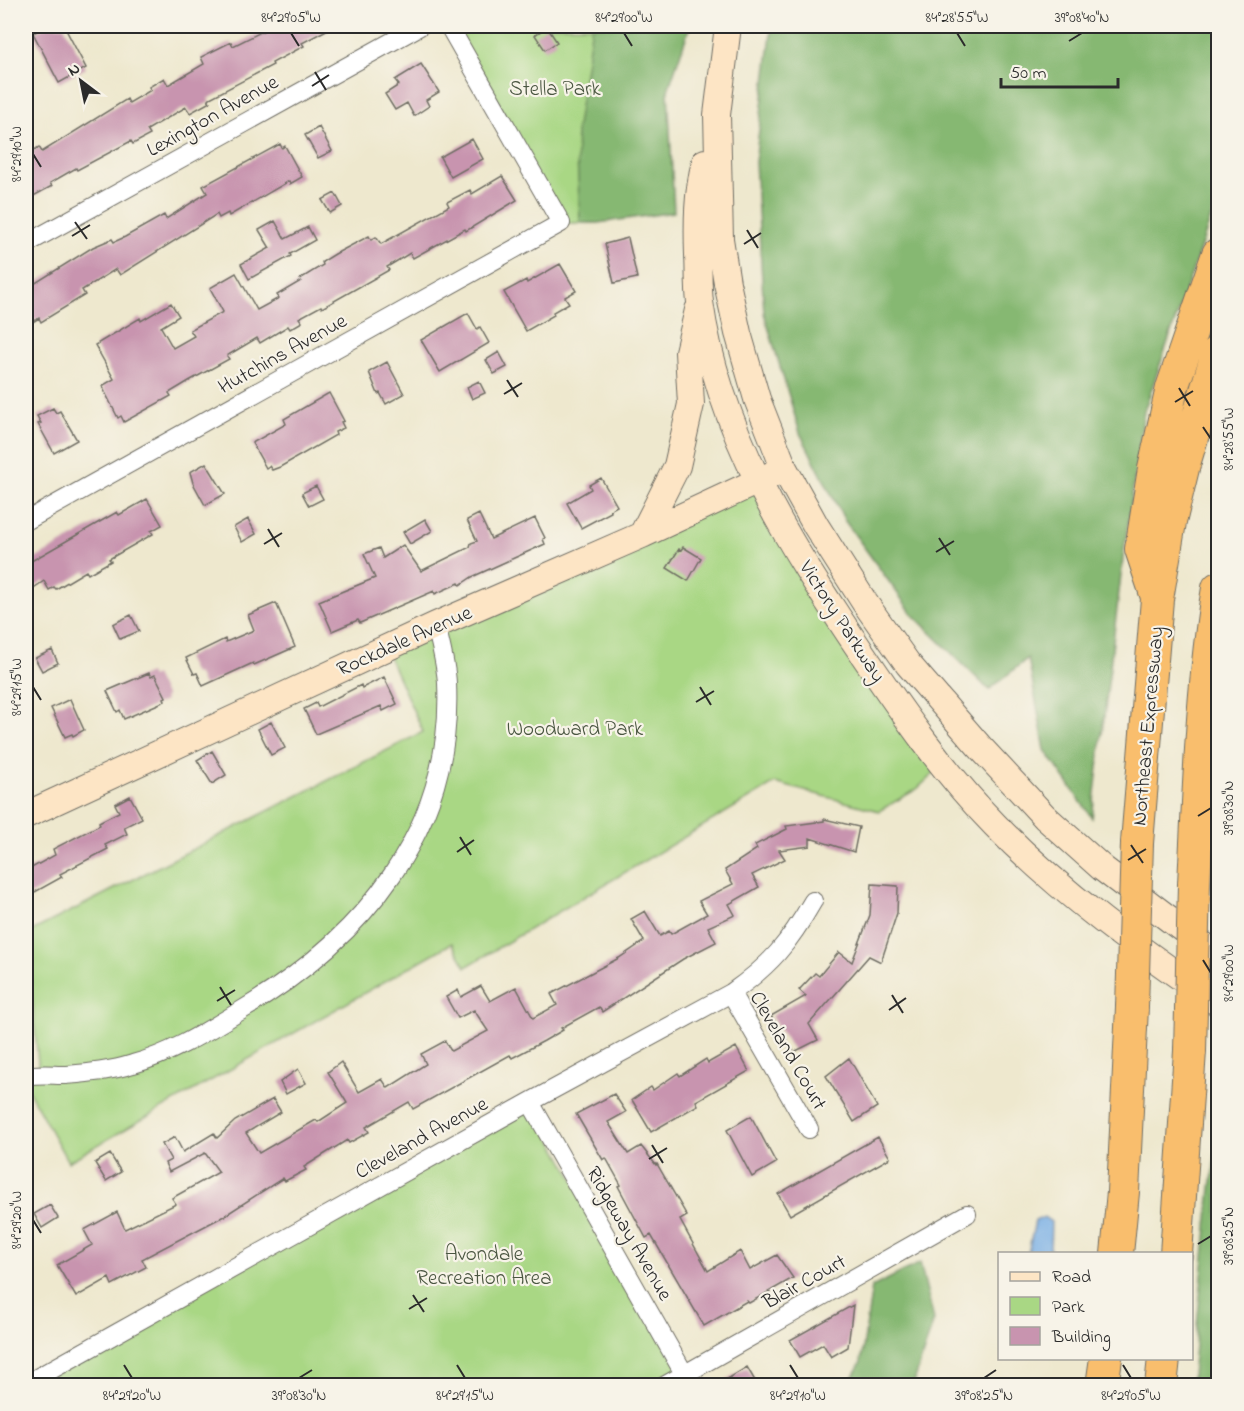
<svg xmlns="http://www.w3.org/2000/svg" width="1244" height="1411" font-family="'Indie Flower',sans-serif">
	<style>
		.green { fill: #a9d784; stroke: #6a8158; stroke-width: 1.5 }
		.forest { fill: #86b872; stroke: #58724e; stroke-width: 1.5 }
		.water { fill: #76ade5; stroke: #506c88; stroke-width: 1.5 }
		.building { fill: #c894af }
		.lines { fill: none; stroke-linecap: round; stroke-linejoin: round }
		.street-casing { stroke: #6f6d64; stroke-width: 20 }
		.secondary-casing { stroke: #6f6d64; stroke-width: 28 }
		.highway-casing { stroke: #6f6d64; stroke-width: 34 }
		.street { stroke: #fff; stroke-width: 18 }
		.secondary { stroke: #fde5c5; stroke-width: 26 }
		.highway { stroke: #f9be6d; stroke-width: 32 }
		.highway-bridge-casing { stroke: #6f6d64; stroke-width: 34; stroke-linecap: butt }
		.highway-bridge { stroke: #f9be6d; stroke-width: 32 }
		.ticks { fill: none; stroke: #2b2b2b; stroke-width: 2 }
		.labels { text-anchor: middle; stroke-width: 4.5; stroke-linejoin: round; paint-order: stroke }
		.park-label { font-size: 21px; fill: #4a5641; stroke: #f7f3e8 }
		.street-label { font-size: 21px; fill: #2b2b2b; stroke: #f7f3e8 }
		.neatline { fill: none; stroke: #2b2b2b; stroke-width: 2 }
		.ticks-label { font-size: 15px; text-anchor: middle; fill: #2b2b2b }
	</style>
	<rect width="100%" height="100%" fill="#f7f3e8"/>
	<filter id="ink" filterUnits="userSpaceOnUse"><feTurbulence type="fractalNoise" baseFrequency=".0167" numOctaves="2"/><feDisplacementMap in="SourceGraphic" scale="12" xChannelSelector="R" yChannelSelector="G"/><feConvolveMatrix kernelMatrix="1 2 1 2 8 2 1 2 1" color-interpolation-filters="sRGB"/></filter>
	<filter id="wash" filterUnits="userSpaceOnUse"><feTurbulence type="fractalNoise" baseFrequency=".008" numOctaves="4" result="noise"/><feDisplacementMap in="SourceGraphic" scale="24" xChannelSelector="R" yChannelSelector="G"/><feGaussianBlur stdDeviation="1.35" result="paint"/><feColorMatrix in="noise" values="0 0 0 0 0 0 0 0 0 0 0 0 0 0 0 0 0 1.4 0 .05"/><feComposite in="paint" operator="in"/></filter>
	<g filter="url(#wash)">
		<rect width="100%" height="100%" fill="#eee8ce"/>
		<!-- green -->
		<path class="green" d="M449,26H626L598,223H561Z
			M758,482L943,765L917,789L879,811L775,783L466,967L452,943L68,1162L26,1086V1076L39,1073L26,934L423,732L385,648Z
			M530,1102L684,1374L664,1386H26Z"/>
		<!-- forest -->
		<path class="forest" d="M592,26H690L668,90L674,212L598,223H580L576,133Z
			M772,26H1218V197L1144,411L1123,558L1092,818L1045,750L1028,658L989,690L914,616L845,521L800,433L764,313L755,162Z
			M1218,1137V1385H1191L1211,1188Z
			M920,1263L934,1320L913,1385H848L861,1362L872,1287Z"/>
		<!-- water -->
		<path class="water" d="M1044,1217L1051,1222L1050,1253H1028L1035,1221Z"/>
		<g id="blocks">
			<!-- building -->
			<path class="building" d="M48,26H64L86,68L59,83L33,33Z
				M273,26H334L302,43L304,46L272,63L273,65L208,99L210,102L190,113L186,107L147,130L150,135L133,144L131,141L77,170L76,168L50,183L52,186L26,200V155L39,147L42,152L127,99L129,103L151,90L149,87L164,78L168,85L204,64L201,57L231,42L233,46Z
				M547,27L557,42L545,50L535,35Z
				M421,64L439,92L426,100L429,106L414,116L407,103L395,110L385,94L399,85L395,80Z
				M319,127L332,151L318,158L305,135Z
				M472,139L483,159L451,177L440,157Z
				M280,144L282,148L285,146L302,177L290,184L289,181L229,216L228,213L219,218L217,214L120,275L116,269L82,290L85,295L41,322L39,318L31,323L30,320L26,322V269L34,284L93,247L112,239L114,242L125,237L164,215L166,219L207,193L203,186Z
				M502,176L517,200L466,231L465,229L413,258L410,253L387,267L389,270L322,308L321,306L299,318L302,322L290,329L288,326L260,343L257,338L230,354L227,356L229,359L189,381L169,393L171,396L124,422L121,416L118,418L102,386L114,379L95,345L140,318L141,321L171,303L179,316L161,327L173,348L194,336L190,330L223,312L210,288L236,273L257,310L279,298L277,295L301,281L300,279L323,265L322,262L335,254L369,236L371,240L376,237L381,244L449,206L447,202L470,190L472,194Z
				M335,193L342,206L330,213L322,200Z
				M275,221L285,239L308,227L315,240L290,254L291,256L249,279L241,264L270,248L259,230Z
				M628,238L637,278L614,283L605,244Z
				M560,264L576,291L565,297L569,303L553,312L554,315L526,331L504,292L526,280L527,283Z
				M468,313L477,329L480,327L489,343L440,372L421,340Z
				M499,352L507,367L494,374L486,360Z
				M387,362L404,394L386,404L380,393L378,394L369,372Z
				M479,381L485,393L472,399L467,387Z
				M329,393L344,421L341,422L344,428L335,432L336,435L280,467L272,470L269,466L266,468L252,443L286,424L284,419Z
				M53,408L56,413L60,411L77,440L54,453L38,424L41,423L37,416Z
				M206,463L225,494L205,505L193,483L190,472Z
				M601,478L617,506L610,510L611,512L581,528L567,503L591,489L589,485Z
				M316,486L323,499L309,506L302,493Z
				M147,499L162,525L151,531L153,534L109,559L111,561L88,574L86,571L56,589L54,587L49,590L44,581L26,593V564L117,512L119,515Z
				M479,514L491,539L535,518L545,538L543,539L545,544L472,577L460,585L459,583L435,594L434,591L360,623L358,620L332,631L319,601L375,578L364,554L379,548L383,558L403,545L421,571L470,547L471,543L477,541L467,520Z
				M248,519L256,534L242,542L234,527Z
				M425,519L432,531L410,544L403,532Z
				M683,547L701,558L688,581L667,568L679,549L681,550Z
				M276,603L295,647L254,665L253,663L203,686L197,673L194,674L186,658L225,639L226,642L254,630L248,615Z
				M131,615L139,631L120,639L113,624Z
				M52,650L58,663L42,671L35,658Z
				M149,673L151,677L155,675L166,697L164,698L165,701L124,719L120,710L117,712L107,691Z
				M384,677L397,704L383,711L381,706L316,734L304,709L316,703L318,707L361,685L362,688Z
				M70,699L84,730L73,736L72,734L65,737L51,708Z
				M271,722L285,748L271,755L258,729Z
				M212,751L226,775L212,784L197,760Z
				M130,796L142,818L124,827L127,834L105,845L108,849L60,874L62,877L26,897V871L55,855L53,849L100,825L99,822L119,812L115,804Z
				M824,819L859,827L854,852L810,838V846L779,850L785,859L752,875L759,887L729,904L735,915L708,927L716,942L683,959L602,1012L599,1007L561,1028L563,1030L544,1041L512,1058L510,1055L413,1109L409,1102L366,1127L369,1132L349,1143L347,1140L304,1167L306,1170L285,1181L283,1178L224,1216L142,1259L146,1267L112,1285L109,1278L76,1297L57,1265L92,1245L84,1230L117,1212L125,1229L176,1204L172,1198L219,1172L205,1153L169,1172L165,1163L171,1160L162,1144L175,1137L183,1152L214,1133L217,1138L235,1121L273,1099L281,1112L246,1133L259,1153L316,1120L318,1122L347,1103L328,1072L341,1062L359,1092L382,1079L388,1088L426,1064L421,1054L445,1041L451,1051L488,1031L474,1010L458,1018L446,997L458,990L461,997L481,986L490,1001L516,987L533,1018L557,1005L551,994L619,958L644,941L631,919L645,911L660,936L669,931L671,934L707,914L699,901L733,884L725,870L757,849L755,845L787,829L786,826L824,821Z
				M872,884L898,886L897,913L881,962L869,956L809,1024L818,1040L794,1052L771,1016L806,996L799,990L815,973L819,976L839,952L852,962L870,915Z
				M736,1047L749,1071L696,1101L698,1105L651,1132L632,1100L651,1087L653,1090L678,1073L680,1076L706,1059L708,1063Z
				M849,1058L877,1107L854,1122L826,1076Z
				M298,1069L306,1083L286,1094L280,1082Z
				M614,1094L626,1112L608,1122L628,1154L641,1146L656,1165L657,1164L687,1216L680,1220L708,1271L740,1251L750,1270L777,1255L793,1278L749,1303L747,1301L704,1326L651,1235L646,1238L618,1186L621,1185L606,1158L603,1160L576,1114Z
				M751,1116L776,1163L752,1177L727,1130Z
				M878,1137L890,1158L790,1215L778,1194Z
				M110,1154L121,1172L106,1181L95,1163Z
				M50,1205L58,1218L42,1228L34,1214Z
				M853,1305L848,1347L831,1357L823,1344L800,1357L790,1340Z
				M747,1367L758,1386H716Z"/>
		</g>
	</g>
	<g filter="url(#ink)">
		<use href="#blocks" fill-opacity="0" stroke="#6f6d64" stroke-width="1.5"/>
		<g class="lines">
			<defs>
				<path id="street" d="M26,244L420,26
					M26,521L561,223L449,26
					M731,993L809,1129
					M26,1076C39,1073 52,1075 66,1075C88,1073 111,1071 133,1064C173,1053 207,1031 242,1010C362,939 454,830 447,683C446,664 440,643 436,625
					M530,1102L690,1384
					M26,1384L530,1102L731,993C771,965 789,943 813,901
					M664,1386L967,1214"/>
				<path id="secondary" d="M728,26L717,115L720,239L727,283L738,333L757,399L784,468L816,526L865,603L908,664L979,746L1045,817L1102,868L1218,956
					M705,162C697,192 697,224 698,255C699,270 698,287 700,302C718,432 790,546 862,653C902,712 945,774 995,825C1062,894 1140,950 1218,1003
					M642,535L677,466L691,404L688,352L698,310
					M26,815L436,625L642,535L773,474"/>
				<path id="highway" d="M1156,594L1141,549L1154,469L1172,388L1218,254
					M1137,843L1157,599L1170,522L1184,464L1218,351
					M1194,884C1199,785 1202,685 1218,588
					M1117,1254L1123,1192L1132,1007
					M1176,1254L1190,1051
					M1102,1386L1106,1358
					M1161,1386L1164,1358"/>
			</defs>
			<!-- street casing -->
			<use href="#street" class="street-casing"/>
			<!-- secondary casing -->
			<use href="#secondary" class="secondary-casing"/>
			<!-- highway casing -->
			<use href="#highway" class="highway-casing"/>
			<!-- street -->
			<use href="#street" class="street"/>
			<!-- secondary -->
			<use href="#secondary" class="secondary"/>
			<!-- highway -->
			<use href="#highway" class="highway"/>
			<defs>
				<path id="highway-bridge" d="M1132,1007L1137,843
					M1190,1051L1194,884"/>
			</defs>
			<!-- highway-bridge casing -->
			<use href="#highway-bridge" class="highway-bridge-casing"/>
			<!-- highway-bridge -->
			<use href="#highway-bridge" class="highway-bridge"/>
		</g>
	</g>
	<!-- ticks -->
	<path class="ticks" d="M291,33L299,46M624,33L632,46M957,33L965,46M1069,41L1082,33M315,72L326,90M312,86L329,75M33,154L41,167M75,222L87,239M747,230L758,248M72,236L90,225M744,244L761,233M507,380L518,397M1179,388L1190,406M504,394L522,383M1175,402L1193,391M1203,427L1211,439M268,529L279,547M939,538L950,555M264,544L282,533M936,552L954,541M33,687L41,700M700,687L711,705M696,702L714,691M1198,816L1211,808M460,837L471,855M1131,845L1143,863M457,852L474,840M1128,860L1146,849M1203,960L1211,973M220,987L231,1005M892,995L903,1013M217,1001L235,990M889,1010L906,998M652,1145L663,1163M649,1159L667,1148M33,1220L41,1233M1198,1244L1211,1236M413,1295L424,1312M409,1309L427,1298M124,1365L132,1378M457,1365L465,1378M790,1365L798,1378M1123,1365L1131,1378M299,1378L312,1370M984,1378L996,1370"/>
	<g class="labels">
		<!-- park labels -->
		<g class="park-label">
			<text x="555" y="95">Stella Park</text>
			<text x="575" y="735">Woodward Park</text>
			<text x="484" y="1260">Avondale<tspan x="484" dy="24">Recreation Area</tspan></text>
		</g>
		<!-- street labels -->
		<g class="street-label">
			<text transform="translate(212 115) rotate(-29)" y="7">Lexington Avenue</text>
			<text transform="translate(282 353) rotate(-29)" y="7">Hutchins Avenue</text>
			<text transform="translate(843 621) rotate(57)" y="7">Victory Parkway</text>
			<text transform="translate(404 640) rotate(-24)" y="7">Rockdale Avenue</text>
			<text transform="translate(1147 726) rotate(-85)" y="7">Northeast Expressway</text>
			<text transform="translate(789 1050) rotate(60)" y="7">Cleveland Court</text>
			<text transform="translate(421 1137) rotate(-29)" y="7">Cleveland Avenue</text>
			<text transform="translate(630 1233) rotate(60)" y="7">Ridgeway Avenue</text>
			<text transform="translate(804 1281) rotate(-29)" y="7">Blair Court</text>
		</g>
	</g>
	<!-- margin -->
	<rect width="1244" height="1411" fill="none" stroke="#f7f3e8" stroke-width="66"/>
	<!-- legend -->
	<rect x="998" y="1252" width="195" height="108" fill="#f7f3e8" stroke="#a5a39c" stroke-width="1.5"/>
	<rect x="1010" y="1272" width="30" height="9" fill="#fde5c5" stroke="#a5a39c" stroke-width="1.5"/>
	<text x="1052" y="1282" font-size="18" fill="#2b2b2b">Road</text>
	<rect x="1010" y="1297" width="30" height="18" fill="#a9d784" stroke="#a5a39c" stroke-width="1.5"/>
	<text x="1052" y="1312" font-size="18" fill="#2b2b2b">Park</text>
	<rect x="1010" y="1327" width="30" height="18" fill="#c894af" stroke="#a5a39c" stroke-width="1.5"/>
	<text x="1052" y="1342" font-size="18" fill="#2b2b2b">Building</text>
	<!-- north arrow -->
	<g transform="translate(81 81) rotate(328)" stroke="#f7f3e8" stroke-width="4.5" paint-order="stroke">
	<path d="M0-4.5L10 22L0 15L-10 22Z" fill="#2b2b2b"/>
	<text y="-9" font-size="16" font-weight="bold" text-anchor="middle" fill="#2b2b2b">N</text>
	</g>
	<!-- scale -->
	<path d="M1001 78v9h117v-9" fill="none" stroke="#2b2b2b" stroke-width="3"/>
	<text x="1010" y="78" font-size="18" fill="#2b2b2b" stroke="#f7f3e8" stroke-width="4.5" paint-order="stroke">50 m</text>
	<rect x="33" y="33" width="1178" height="1345" class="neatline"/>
	<g class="ticks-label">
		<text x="291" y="22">84°29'05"W</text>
		<text x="624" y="22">84°29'00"W</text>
		<text x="957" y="22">84°28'55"W</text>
		<text x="1082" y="22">39°08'40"N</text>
		<text transform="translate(16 154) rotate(-90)" y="5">84°29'10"W</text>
		<text transform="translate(1228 439) rotate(-90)" y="5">84°28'55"W</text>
		<text transform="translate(16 687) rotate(-90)" y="5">84°29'15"W</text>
		<text transform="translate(1228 808) rotate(-90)" y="5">39°08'30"N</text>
		<text transform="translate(1228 973) rotate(-90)" y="5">84°29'00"W</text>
		<text transform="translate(16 1220) rotate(-90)" y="5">84°29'20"W</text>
		<text transform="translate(1228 1236) rotate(-90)" y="5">39°08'25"N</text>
		<text x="132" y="1400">84°29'20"W</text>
		<text x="299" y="1400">39°08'30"N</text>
		<text x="465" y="1400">84°29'15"W</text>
		<text x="798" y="1400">84°29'10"W</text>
		<text x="984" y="1400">39°08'25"N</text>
		<text x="1131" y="1400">84°29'05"W</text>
	</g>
</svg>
